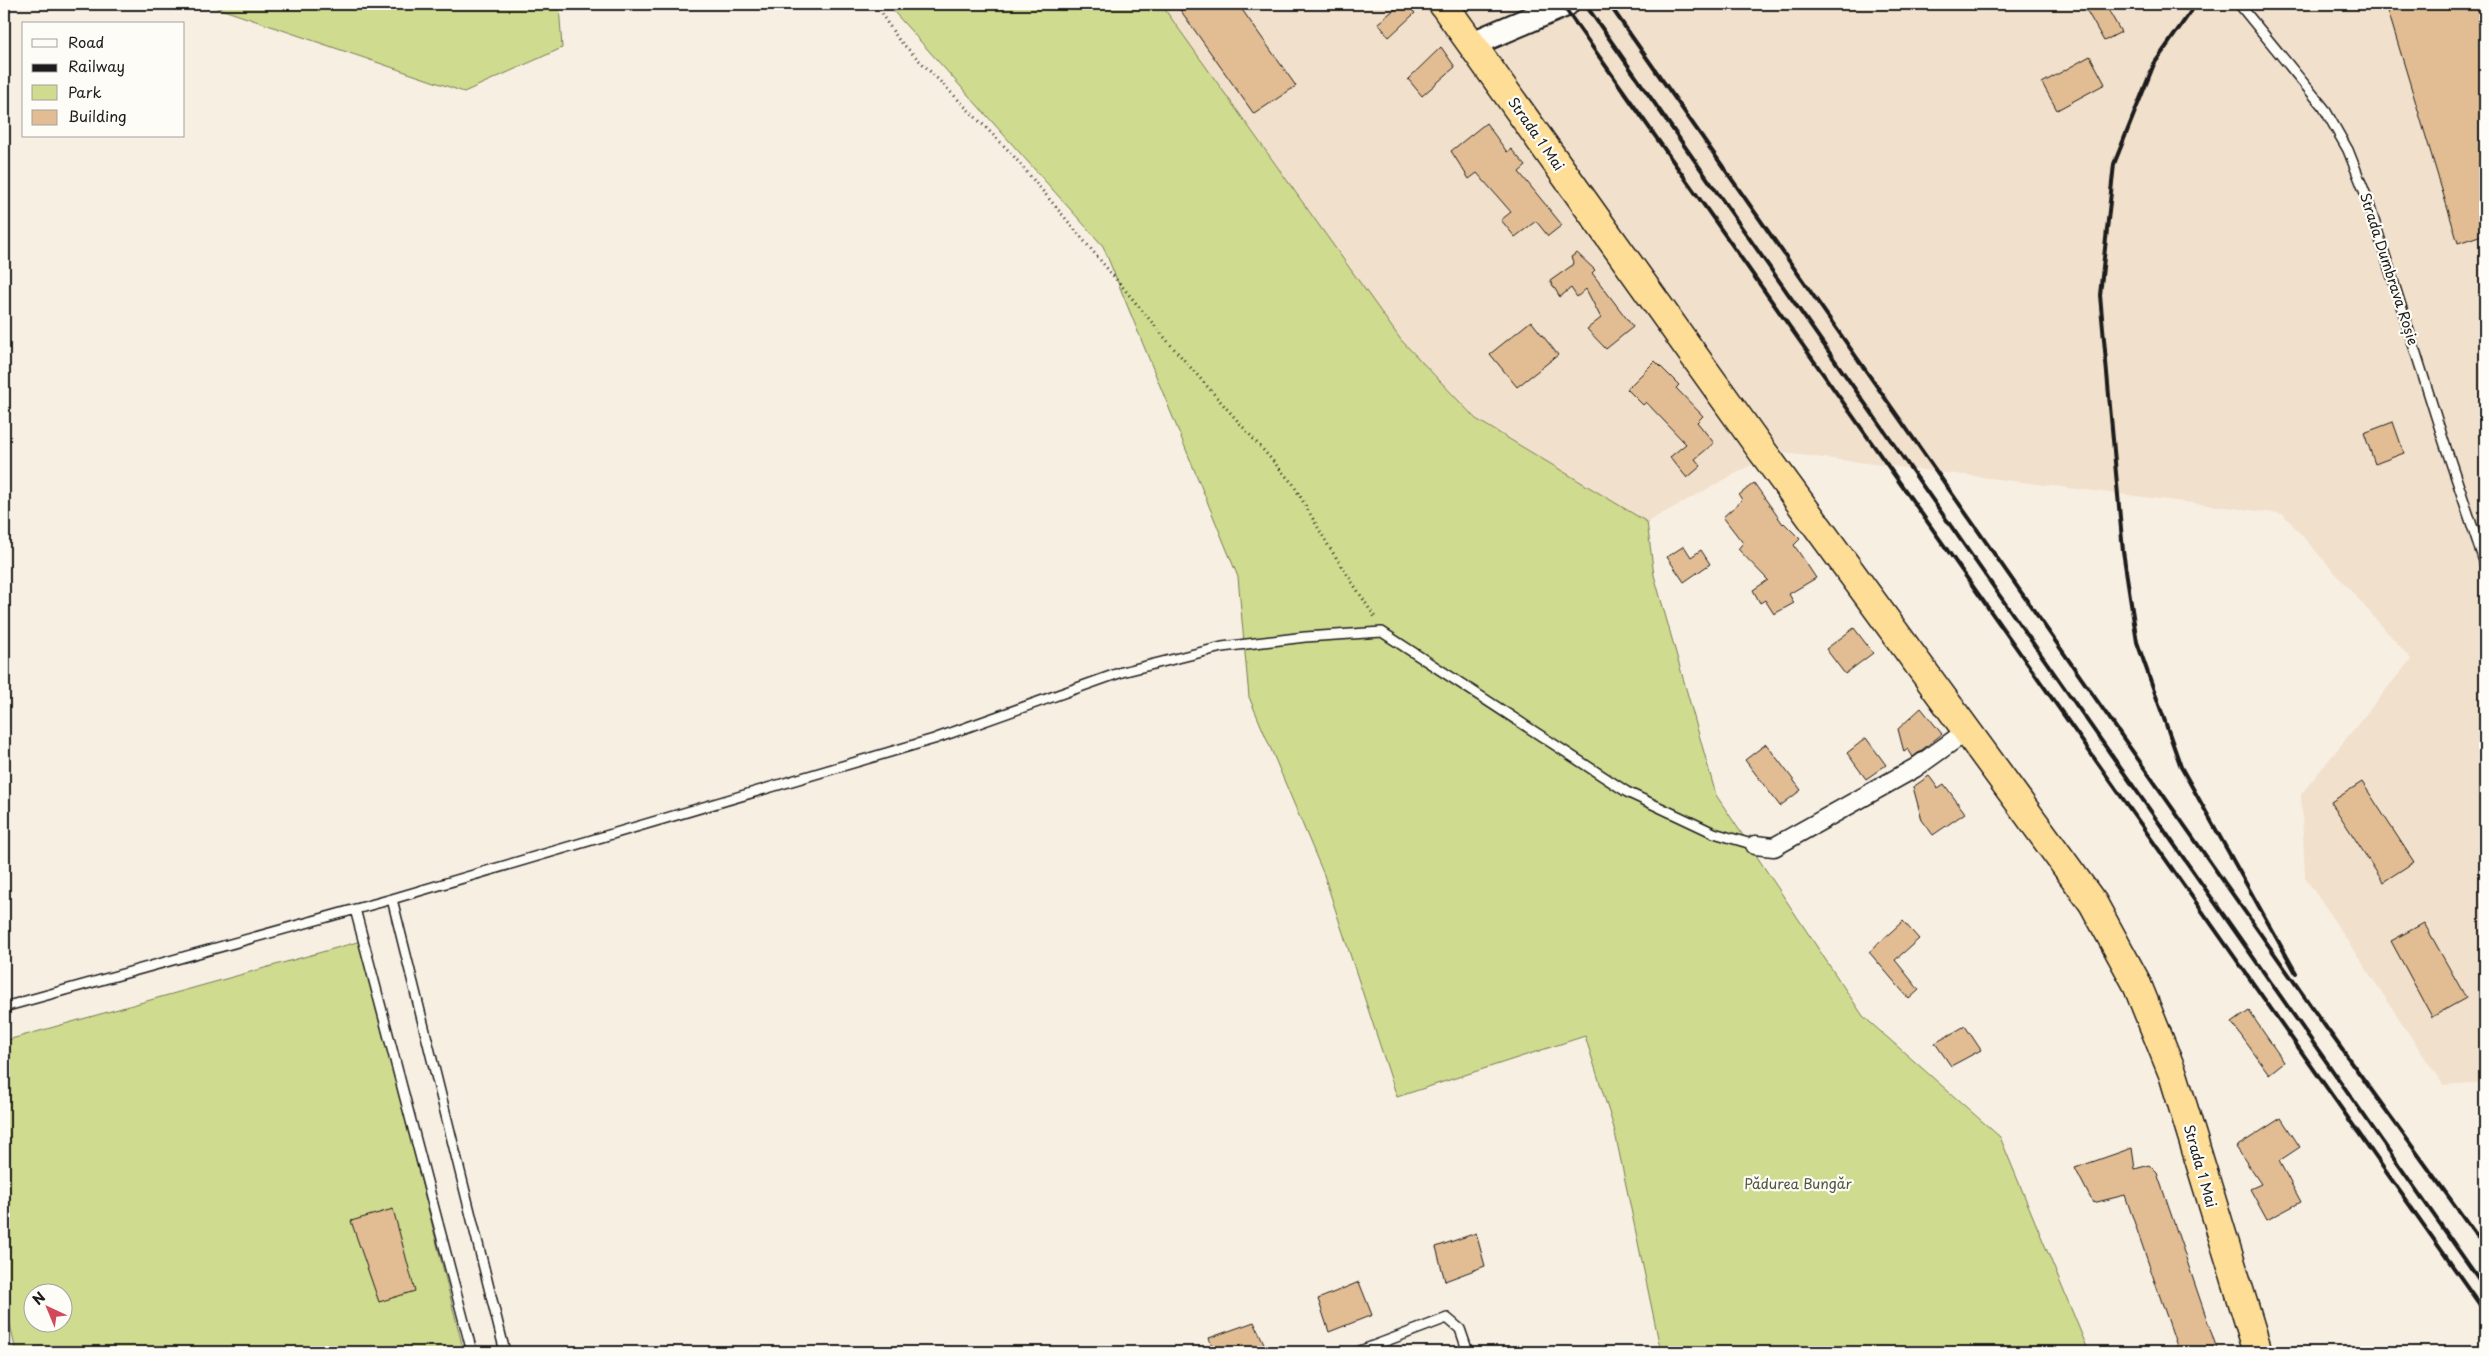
<svg xmlns="http://www.w3.org/2000/svg" width="2489" height="1356" font-family="'Playpen Sans',sans-serif">
	<style>
		.built { fill: #f1e0cb }
		.green { fill: #cfdb8e; stroke: #767c55; fill-rule: evenodd }
		.building { fill: #e2bd93; stroke: #1c1c1c }
		.lines { fill: none; stroke-linecap: round; stroke-linejoin: round }
		.service-casing { stroke: #1c1c1c; stroke-width: 12 }
		.minor-casing { stroke: #1c1c1c; stroke-width: 21 }
		.secondary-casing { stroke: #1c1c1c; stroke-width: 28 }
		.trunk-casing { stroke: #1c1c1c; stroke-width: 31 }
		.path { stroke: #1c1c1c; stroke-width: 3; stroke-dasharray: 1 4; stroke-linecap: butt }
		.service { stroke: #fdfcf7; stroke-width: 9 }
		.minor { stroke: #fdfcf7; stroke-width: 18 }
		.secondary { stroke: #fdfcf7; stroke-width: 24 }
		.trunk { stroke: #fedd96; stroke-width: 28 }
		.rail { stroke: #1c1c1c; stroke-width: 4 }
		.labels { text-anchor: middle; stroke-width: 4.5; stroke-linejoin: round; paint-order: stroke }
		.street-label { font-size: 14px; fill: #1c1c1c; stroke: #fdfcf7 }
		.park-label { font-size: 14px; fill: #52553e; stroke: #fdfcf7 }
	</style>
	<rect width="100%" height="100%" fill="#f8efe3"/>
	<filter id="ink" filterUnits="userSpaceOnUse"><feTurbulence type="fractalNoise" baseFrequency=".02" numOctaves="2"/><feDisplacementMap in="SourceGraphic" scale="10" xChannelSelector="R" yChannelSelector="G"/><feConvolveMatrix kernelMatrix="1 2 1 2 8 2 1 2 1" color-interpolation-filters="sRGB"/></filter>
	<g filter="url(#ink)">
		<!-- built -->
		<path class="built" d="M1161,4H2485V1082L2443,1085L2305,877L2301,794L2411,659L2283,514L1775,452L1647,522L1476,418L1401,340Z"/>
		<!-- green -->
		<path class="green" d="M206,4H559L562,48L464,92Z
			M887,4H1161L1401,340L1476,419L1647,522L1654,575L1716,795L1863,1016L2000,1137L2089,1352H1661L1614,1128L1585,1036L1397,1097L1324,875L1249,697L1238,577L1103,246Z
			M361,941L464,1352H16L4,1297V1041ZM32,1294H62V1324H32Z"/>
		<!-- building -->
		<path class="building" d="M1176,4H1238L1296,86L1254,114Z
			M1401,4H1406L1415,13L1389,37L1378,23Z
			M2083,4H2105L2121,32L2104,41Z
			M2386,4H2485V234L2458,243Z
			M1441,47L1455,67L1422,96L1408,79Z
			M2090,56L2105,84L2057,110L2042,83Z
			M1486,123L1507,152L1511,149L1526,166L1519,172L1562,225L1548,236L1536,221L1515,237L1501,220L1511,212L1477,173L1469,179L1451,151Z
			M1577,253L1595,270L1592,273L1633,327L1606,349L1587,329L1601,318L1586,289L1577,297L1571,288L1560,297L1550,281L1574,264L1571,257Z
			M1531,321L1558,355L1517,387L1490,354Z
			M1655,361L1679,385L1676,388L1703,416L1697,422L1714,443L1695,459L1701,466L1687,478L1670,457L1686,444L1646,402L1643,405L1627,389Z
			M2393,422L2404,453L2375,464L2364,433Z
			M1754,483L1783,524L1784,523L1800,539L1794,545L1816,578L1789,594L1794,603L1774,614L1765,600L1760,603L1753,590L1768,580L1738,549L1743,543L1723,517L1742,500L1739,495Z
			M1684,546L1691,557L1701,550L1710,564L1684,582L1667,557Z
			M1854,628L1873,653L1845,674L1826,649Z
			M1921,708L1942,734L1913,757L1908,749L1904,752L1898,729Z
			M1866,738L1886,765L1866,779L1847,753Z
			M1766,744L1801,790L1780,806L1745,760Z
			M1929,776L1938,788L1944,784L1965,813L1933,835L1922,820L1913,787Z
			M2362,782L2414,862L2383,882L2331,802Z
			M1903,921L1919,939L1895,960L1919,990L1909,999L1869,952Z
			M2424,923L2466,998L2432,1017L2391,941Z
			M2249,1011L2284,1062L2269,1074L2232,1023Z
			M1965,1026L1981,1050L1951,1066L1935,1043Z
			M2281,1118L2300,1147L2279,1161L2301,1202L2267,1220L2250,1189L2261,1184L2236,1147Z
			M2132,1148L2135,1169L2149,1165L2157,1173L2218,1352H2179L2125,1195L2093,1203L2075,1168Z
			M393,1209L415,1291L379,1302L351,1221Z
			M1476,1233L1485,1266L1445,1281L1436,1247Z
			M1359,1282L1372,1315L1329,1332L1318,1299Z
			M1254,1322L1268,1352H1214L1209,1338Z"/>
		<g class="lines">
			<defs>
				<path id="service" d="M2239,4L2324,108L2348,150L2367,198L2444,442L2485,564
					M392,899L505,1352
					M355,909L472,1352
					M4,1007L392,899L934,739L1122,672L1222,647L1305,637L1382,632L1627,792L1714,833L1755,845
					M1357,1352L1447,1318L1460,1329L1468,1352"/>
				<path id="minor" d="M1755,845L1774,847L1915,768L1968,730"/>
				<path id="secondary" d="M1472,44L1566,4"/>
				<path id="trunk" d="M1443,4L1760,448L2093,903L2136,982L2173,1074L2258,1352"/>
			</defs>
			<!-- service casing -->
			<use href="#service" class="service-casing"/>
			<!-- minor casing -->
			<use href="#minor" class="minor-casing"/>
			<!-- secondary casing -->
			<use href="#secondary" class="secondary-casing"/>
			<!-- trunk casing -->
			<use href="#trunk" class="trunk-casing"/>
			<!-- path -->
			<path class="path" d="M879,4L884,18L899,40L1011,153L1170,344L1293,484L1328,545L1376,619"/>
			<!-- service -->
			<use href="#service" class="service"/>
			<!-- minor -->
			<use href="#minor" class="minor"/>
			<!-- secondary -->
			<use href="#secondary" class="secondary"/>
			<!-- trunk -->
			<use href="#trunk" class="trunk"/>
			<!-- rail -->
			<path class="rail" d="M1562,4L2485,1312
				M1585,4L2485,1288
				M1609,4L2325,1026L2485,1247
				M2196,4L2154,64L2114,164L2100,295L2123,551L2137,642L2181,767L2296,973"/>
		</g>
	</g>
	<g class="labels">
		<!-- street labels -->
		<g class="street-label">
			<text transform="translate(1536 134) rotate(55)" y="5">Strada 1 Mai</text>
			<text transform="translate(2389 269) rotate(72)" y="5">Strada Dumbrava Roșie</text>
			<text transform="translate(2200 1166) rotate(74)" y="5">Strada 1 Mai</text>
		</g>
		<!-- park labels -->
		<g class="park-label">
			<text x="1798" y="1189">Pădurea Bungăr</text>
		</g>
	</g>
	<!-- margin -->
	<rect width="2489" height="1356" fill="none" stroke="#fdfcf7" stroke-width="20"/>
	<rect x="10" y="10" width="2469" height="1336" fill="none" stroke="#1c1c1c" stroke-width="2" filter="url(#ink)"/>
	<!-- legend -->
	<rect x="22" y="22" width="162" height="115" fill="#fdfcf7" stroke="#a3a29f"/>
	<rect x="32" y="39" width="25" height="8" fill="#fdfcf7" stroke="#a3a29f"/>
	<text x="68" y="48" font-size="15" fill="#1c1c1c">Road</text>
	<rect x="32" y="64" width="25" height="8" fill="#1c1c1c" stroke="#a3a29f"/>
	<text x="68" y="72" font-size="15" fill="#1c1c1c">Railway</text>
	<rect x="32" y="85" width="25" height="15" fill="#cfdb8e" stroke="#a3a29f"/>
	<text x="68" y="98" font-size="15" fill="#1c1c1c">Park</text>
	<rect x="32" y="110" width="25" height="15" fill="#e2bd93" stroke="#a3a29f"/>
	<text x="68" y="122" font-size="15" fill="#1c1c1c">Building</text>
	<!-- north arrow -->
	<g transform="translate(48 1308) rotate(316)"><circle r="24" fill="#fdfcf7" stroke="#a3a29f"/>
	<path d="M0-4L9 19L0 12L-9 19Z" fill="#d1495b"/>
	<text y="-8" font-size="14" font-weight="bold" text-anchor="middle" fill="#1c1c1c">N</text>
	</g>
</svg>
